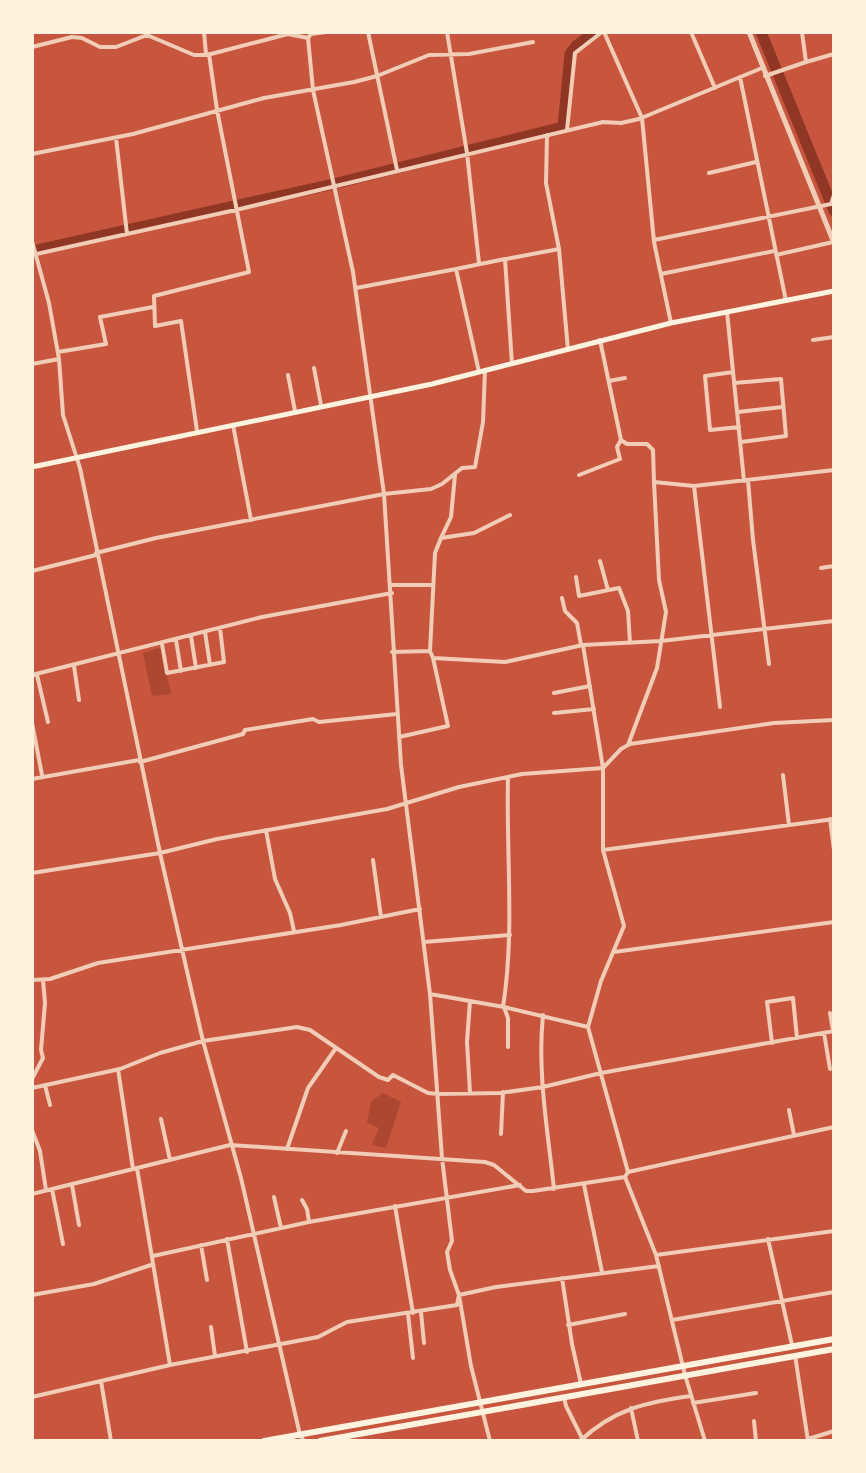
<svg xmlns="http://www.w3.org/2000/svg" width="866" height="1473" font-family="Manrope,sans-serif">
	<style>
		.green { fill: #ae4732 }
		.lines { fill: none; stroke-linecap: round; stroke-linejoin: round }
		.river { stroke: #8f3625; stroke-width: 11 }
		.minor { stroke: #f1ccb7; stroke-width: 4 }
		.tertiary { stroke: #f1ccb7; stroke-width: 5 }
		.secondary { stroke: #fff3e0; stroke-width: 5 }
		.trunk { stroke: #fff3e0; stroke-width: 6 }
	</style>
	<rect width="100%" height="100%" fill="#c8553d"/>
	<!-- green -->
	<path class="green" d="M158,648L161,650L171,694L152,696L143,653Z
		M383,1093L401,1102L386,1148L372,1145L379,1128L367,1123L371,1101Z"/>
	<g class="lines">
		<!-- river -->
		<path class="river" d="M761,32L834,211
			M32,251L329,185L563,127L570,54L576,46L595,32"/>
		<!-- minor -->
		<path class="minor" d="M204,32L206,54
			M326,32L311,34L308,38L313,90L353,272L384,494L401,765L430,994L442,1158L452,1241L447,1252L450,1270L459,1295L471,1366L490,1441
			M368,32L397,170
			M447,32L467,153L479,263
			M604,32L642,118L654,242L671,323
			M691,32L715,88
			M32,47L72,37L82,38L100,47H116L147,35L194,55H207L288,34L308,38
			M806,62L834,54
			M765,76L806,62L802,32
			M740,77L786,301
			M567,130L575,53L602,32
			M547,135L546,183L559,249L568,350
			M116,138L127,234
			M32,154L133,134L264,98L354,82L377,76L429,55L469,54L533,42
			M709,173L756,162
			M654,240L831,204L834,195
			M32,241L49,303L59,359L63,415L80,468L160,853L203,1041L241,1178L300,1435L304,1441
			M32,255L240,209L603,122L621,123L639,119L762,68
			M776,255L833,242
			M506,259L559,249
			M661,274L774,251
			M356,288L456,269
			M727,312L744,481
			M600,340L621,440L627,444H647L653,450L654,482L694,486L834,470
			M813,340L834,337
			M58,352L106,344L100,317L153,307
			M32,364L59,359
			M314,368L321,405
			M479,372L456,269L505,259L512,364
			M733,372L705,376L710,430L739,427
			M288,375L295,411
			M609,381L625,378
			M734,383L781,379L786,436L741,442
			M738,412L783,407
			M233,425L251,520
			M197,431L181,321L155,326L154,296L249,272L217,110L209,54
			M579,475L620,459L617,447L621,440
			M748,480L753,540L769,664
			M694,486L720,707
			M441,538L451,517L455,475
			M96,553L156,538L384,494L431,489L442,484L462,468L475,467L483,422L485,370
			M600,561L608,590
			M821,568L834,566
			M32,571L96,555
			M576,577L579,596L619,588L628,611L630,643
			M391,585H433
			M562,598L565,611L577,623L581,645
			M205,632L210,665
			M191,636L196,668
			M176,640L181,671
			M162,644L167,673L224,662L220,628
			M583,645L603,768V850L624,926L601,981L588,1027L628,1172
			M430,651L435,553L441,538L474,533L510,515
			M392,652L430,651L433,658L505,662L583,645L661,641L834,621
			M74,666L79,700
			M32,675L262,617L392,593
			M37,675L48,722
			M554,693L590,686
			M554,713L594,709
			M32,723L42,775
			M399,737L448,726L433,658
			M628,745L657,668L666,612L659,580L654,482
			M140,762L243,734L245,730L313,719L319,722L397,714
			M783,775L789,825
			M32,779L139,760
			M830,819L834,850
			M266,830L275,879L290,913L294,931
			M603,850L834,819
			M373,860L381,917
			M32,873L160,853L217,839L387,809L459,787L522,774L603,768L621,749L630,744L774,723L834,720
			M424,942L510,935
			M614,952L834,922
			M32,980L50,979L98,963L341,925L420,909
			M430,994L504,1007L588,1027
			M503,1007C515,931 506,854 508,777
			M504,1007L508,1018V1047
			M830,1013L833,1031
			M543,1015C537,1073 548,1132 554,1189
			M824,1033L830,1069
			M772,1043L767,1002L793,998L797,1038
			M118,1069L133,1169
			M32,1079L43,1058L41,1050L45,1003L43,980
			M45,1085L50,1105
			M32,1088L120,1069L160,1053L203,1041L297,1027L310,1030L379,1077L388,1080L393,1075L428,1093L438,1094L500,1093L543,1087L601,1073L834,1031
			M470,1093L467,1042L470,1001
			M834,1095V1096
			M789,1110L794,1135
			M161,1119L170,1160
			M32,1130L40,1151L46,1190
			M501,1134L503,1092
			M287,1149L308,1088L336,1048
			M337,1153L346,1131
			M137,1168L170,1365
			M625,1177L656,1255L685,1375L705,1441
			M72,1185L79,1225
			M584,1185L602,1272
			M52,1189L63,1244
			M32,1194L230,1145L485,1162L494,1165L526,1191H533L625,1177L628,1172L834,1127
			M274,1197L281,1228
			M302,1200L307,1209L309,1222
			M395,1206L413,1313
			M227,1239L247,1352
			M768,1239L792,1345
			M201,1245L207,1280
			M656,1255L834,1231
			M153,1256L309,1222L520,1185
			M562,1278L572,1344L581,1384
			M32,1295L94,1284L151,1265
			M421,1312L424,1343
			M408,1314L413,1358
			M672,1320L834,1292
			M568,1325L625,1314
			M211,1327L215,1356
			M795,1355L808,1441
			M101,1381L111,1441
			M32,1397L170,1365L318,1337L347,1322L457,1305L459,1295L496,1287L659,1266
			M564,1397L566,1406L582,1438
			M693,1403L756,1393
			M631,1408L638,1441
			M754,1421L756,1441
			M808,1439L834,1431
			M580,1441C614,1409 647,1402 691,1396"/>
		<!-- tertiary -->
		<path class="tertiary" d="M749,32L834,243"/>
		<!-- secondary -->
		<path class="secondary" d="M32,467L432,384L671,323L834,291"/>
		<!-- trunk -->
		<path class="trunk" d="M264,1441L834,1339
			M320,1441L834,1349"/>
	</g>
	<!-- border -->
	<rect width="866" height="1473" fill="none" stroke="#fff3e0" stroke-width="68"/>
</svg>
